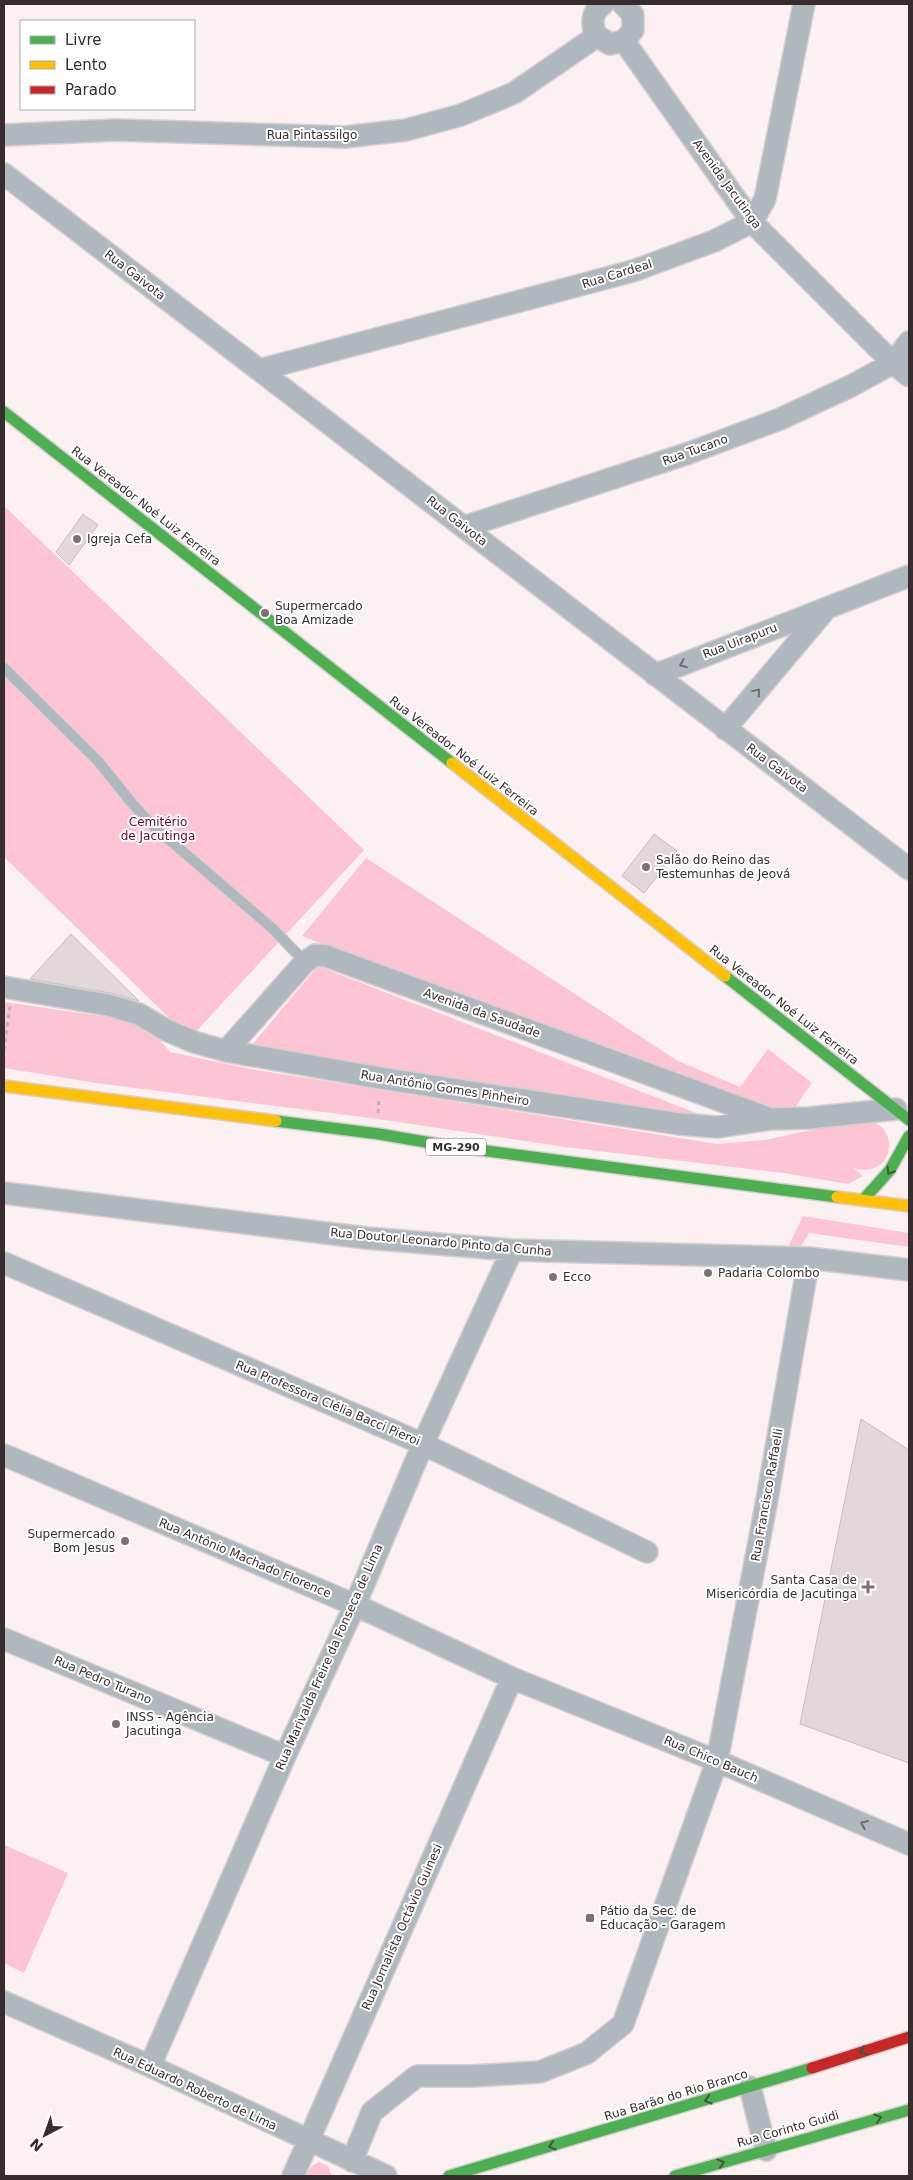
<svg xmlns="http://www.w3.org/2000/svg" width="913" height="2180" font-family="'DejaVu Sans',sans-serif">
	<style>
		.green { fill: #fdc4d4 }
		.building { fill: #e2d8da; stroke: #c8bec0 }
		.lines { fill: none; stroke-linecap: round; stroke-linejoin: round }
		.lane-casing { stroke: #d7ced0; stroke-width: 12 }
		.street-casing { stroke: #d7ced0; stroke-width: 24 }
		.fast-casing { stroke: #d7ced0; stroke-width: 14 }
		.slow-casing { stroke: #d7ced0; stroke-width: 14 }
		.jam-casing { stroke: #d7ced0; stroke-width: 14 }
		.path { stroke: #b4b6bb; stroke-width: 3; stroke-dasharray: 4 4; stroke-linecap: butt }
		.lane { stroke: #b0b8bf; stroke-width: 10 }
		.street { stroke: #b0b8bf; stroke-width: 21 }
		.fast { stroke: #4caf50; stroke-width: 11 }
		.slow { stroke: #ffc107; stroke-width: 11 }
		.jam { stroke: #c62828; stroke-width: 11 }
		.oneway { stroke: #6d6b6f }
		.oneway2 { stroke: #3e5a3a }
		.poi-dot { fill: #7c7173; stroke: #fff; stroke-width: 2 }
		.labels { text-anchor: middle; stroke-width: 4; stroke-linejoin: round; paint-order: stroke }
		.shield { fill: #fff; stroke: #736b6d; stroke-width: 1 }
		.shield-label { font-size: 11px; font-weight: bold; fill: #372c2e }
		.street-label { font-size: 12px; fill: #372c2e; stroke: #fff }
		.poi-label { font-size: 12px; fill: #372c2e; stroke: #fff; text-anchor: start }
		.park-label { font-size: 12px; fill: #640430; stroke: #fff }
	</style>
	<rect width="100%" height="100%" fill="#fbf1f3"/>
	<!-- green -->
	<path class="green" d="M4,506L364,850L190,1038L4,857Z
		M366,858L678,1061L740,1087L768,1049L812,1083L784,1123L302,936Z
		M318,966L727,1125L246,1052Z
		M4,1002L122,1019L142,1027L159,1039L170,1052L251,1069L717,1144L765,1140L857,1120C904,1117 897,1181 853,1168L863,1176L848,1184L784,1173L565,1147L378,1119L96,1083L4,1068Z
		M803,1216L909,1233V1247L809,1233L793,1259L783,1257Z
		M4,1845L68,1873L24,1973L4,1963Z
		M319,2162L328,2166L332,2176H303L313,2165Z"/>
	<!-- building -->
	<path class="building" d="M83,514L98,525L69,565L56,552Z
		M654,834L677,851L644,893L622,876Z
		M71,934L139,1001L110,993L30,979Z
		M861,1419L909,1450V1763L800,1724Z"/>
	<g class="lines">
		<defs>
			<path id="lane" d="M4,668L98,761L131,802L152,825L272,928L305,962"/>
			<path id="street" d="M603,4C592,12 590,24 597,36L610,44L624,41L633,30V15L623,4
				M624,41L752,222L893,363L909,376
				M4,135L116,130L345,137L406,130L461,115L514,93L597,36
				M4,174L909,869
				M259,370L633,271L714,241L752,222L765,199L804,4
				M464,527L689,453L780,419L851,386L893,363L909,342
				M655,675L909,576
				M725,729L826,609
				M4,987L108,1005L139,1014L166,1030L194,1042L226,1051L380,1078L679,1124L717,1127L771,1119L809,1118L896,1109
				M226,1051L305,962L315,955L326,956L768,1118
				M4,1193L366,1238L512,1250L809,1258L909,1270
				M4,1263L423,1444L647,1552
				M4,1455L355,1605L512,1678L717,1761L909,1844
				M4,1639L285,1756
				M4,2002L150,2066L386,2176
				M150,2066L285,1756L355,1605L423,1444L512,1250
				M750,2087L766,2150
				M352,2161L372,2112L417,2076H472L540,2072L587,2053L623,2024L717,1761L766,1505L809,1258
				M293,2176L512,1678"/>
			<path id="fast" d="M4,412L452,763
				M725,976L909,1120
				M276,1121L379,1134L449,1146L837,1197
				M864,1199L890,1170L909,1136
				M449,2176L812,2068
				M675,2176L909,2110"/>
			<path id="slow" d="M452,763L725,976
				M4,1086L276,1121
				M837,1197L909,1206"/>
			<path id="jam" d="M812,2068L909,2037"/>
		</defs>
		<!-- lane casing -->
		<use href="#lane" class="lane-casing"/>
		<!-- street casing -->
		<use href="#street" class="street-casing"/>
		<!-- fast casing -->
		<use href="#fast" class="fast-casing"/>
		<!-- slow casing -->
		<use href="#slow" class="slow-casing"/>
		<!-- jam casing -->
		<use href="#jam" class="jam-casing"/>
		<!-- path -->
		<path class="path" d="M4,1050L10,1006
			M378,1113L379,1097"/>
		<!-- lane -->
		<use href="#lane" class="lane"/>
		<!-- street -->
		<use href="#street" class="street"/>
		<!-- fast -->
		<use href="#fast" class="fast"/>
		<!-- slow -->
		<use href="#slow" class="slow"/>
		<!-- jam -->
		<use href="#jam" class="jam"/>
	</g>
	<!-- one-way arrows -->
	<defs><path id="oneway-chevron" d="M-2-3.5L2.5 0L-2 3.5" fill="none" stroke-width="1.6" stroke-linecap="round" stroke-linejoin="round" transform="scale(1.25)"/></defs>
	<g class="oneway">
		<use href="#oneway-chevron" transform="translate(683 664) rotate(158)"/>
		<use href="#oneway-chevron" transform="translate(757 692) rotate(-50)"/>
		<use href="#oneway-chevron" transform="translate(864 1824) rotate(-157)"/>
	</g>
	<g class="oneway2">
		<use href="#oneway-chevron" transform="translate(890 1171) rotate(123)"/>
		<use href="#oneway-chevron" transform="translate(863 2051) rotate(162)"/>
		<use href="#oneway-chevron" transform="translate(708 2100) rotate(164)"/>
		<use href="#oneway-chevron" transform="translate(878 2118) rotate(-16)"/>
		<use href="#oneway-chevron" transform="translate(552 2146) rotate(164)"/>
		<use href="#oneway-chevron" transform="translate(721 2163) rotate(-16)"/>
	</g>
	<!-- markers -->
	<g class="poi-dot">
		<circle cx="77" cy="539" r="5"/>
		<circle cx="265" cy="613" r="5"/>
		<circle cx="646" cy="867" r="5"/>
		<circle cx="708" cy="1273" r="5"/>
		<circle cx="553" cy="1277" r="5"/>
		<circle cx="125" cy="1541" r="5"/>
		<path d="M865.5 1579.5h5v5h5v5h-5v5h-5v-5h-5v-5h5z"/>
		<circle cx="116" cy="1724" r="5"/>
		<rect x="585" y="1913" width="10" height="10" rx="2.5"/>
	</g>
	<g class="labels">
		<!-- shield labels -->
		<rect class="shield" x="426" y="1138.5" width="60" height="17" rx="4"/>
		<g class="shield-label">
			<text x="456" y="1151">MG-290</text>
		</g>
		<!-- street labels -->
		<g class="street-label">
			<text x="312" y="139">Rua Pintassilgo</text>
			<text transform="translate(727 184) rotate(54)" y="4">Avenida Jacutinga</text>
			<text transform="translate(617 274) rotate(-17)" y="4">Rua Cardeal</text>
			<text transform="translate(135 275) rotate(38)" y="4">Rua Gaivota</text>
			<text transform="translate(695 450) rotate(-20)" y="4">Rua Tucano</text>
			<text transform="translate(146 506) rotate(38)" y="4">Rua Vereador Noé Luiz Ferreira</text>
			<text transform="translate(457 521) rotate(38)" y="4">Rua Gaivota</text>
			<text transform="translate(740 641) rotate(-21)" y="4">Rua Uirapuru</text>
			<text transform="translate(464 756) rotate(38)" y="4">Rua Vereador Noé Luiz Ferreira</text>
			<text transform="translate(777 768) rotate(37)" y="4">Rua Gaivota</text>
			<text transform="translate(784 1005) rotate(38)" y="4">Rua Vereador Noé Luiz Ferreira</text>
			<text transform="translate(482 1013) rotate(20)" y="4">Avenida da Saudade</text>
			<text transform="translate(445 1088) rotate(9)" y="4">Rua Antônio Gomes Pinheiro</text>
			<text transform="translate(441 1242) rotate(5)" y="4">Rua Doutor Leonardo Pinto da Cunha</text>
			<text transform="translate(328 1403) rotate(23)" y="4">Rua Professora Clélia Bacci Pieroi</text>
			<text transform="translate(767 1495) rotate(-80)" y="4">Rua Francisco Raffaelli</text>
			<text transform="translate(245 1558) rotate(23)" y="4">Rua Antônio Machado Florence</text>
			<text transform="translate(329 1657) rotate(-66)" y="4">Rua Marivalda Freire da Fonseca de Lima</text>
			<text transform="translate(103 1680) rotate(23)" y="4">Rua Pedro Turano</text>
			<text transform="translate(711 1759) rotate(23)" y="4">Rua Chico Bauch</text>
			<text transform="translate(402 1927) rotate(-66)" y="4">Rua Jornalista Octávio Guinesi</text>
			<text transform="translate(195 2089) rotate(25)" y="4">Rua Eduardo Roberto de Lima</text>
			<text transform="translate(676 2095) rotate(-17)" y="4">Rua Barão do Rio Branco</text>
			<text transform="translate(788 2129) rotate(-16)" y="4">Rua Corinto Guidi</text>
		</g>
		<!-- poi labels -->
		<g class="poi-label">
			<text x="87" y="543">Igreja Cefa</text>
			<text x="275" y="610">Supermercado<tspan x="275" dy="14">Boa Amizade</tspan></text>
			<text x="656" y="864">Salão do Reino das<tspan x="656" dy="14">Testemunhas de Jeová</tspan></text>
			<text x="718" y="1277">Padaria Colombo</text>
			<text x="563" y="1281">Ecco</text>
			<text x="115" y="1538" text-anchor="end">Supermercado<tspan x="115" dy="14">Bom Jesus</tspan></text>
			<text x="857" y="1584" text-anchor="end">Santa Casa de<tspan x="857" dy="14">Misericórdia de Jacutinga</tspan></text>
			<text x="126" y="1721">INSS - Agência<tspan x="126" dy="14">Jacutinga</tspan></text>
			<text x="600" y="1915">Pátio da Sec. de<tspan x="600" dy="14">Educação - Garagem</tspan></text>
		</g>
		<!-- park labels -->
		<g class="park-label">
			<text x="158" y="826">Cemitério<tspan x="158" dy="14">de Jacutinga</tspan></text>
		</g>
	</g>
	<!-- border -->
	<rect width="913" height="2180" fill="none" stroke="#372c2e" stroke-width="10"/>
	<!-- legend -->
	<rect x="20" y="20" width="175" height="90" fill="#ffffff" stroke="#afabab"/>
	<rect x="30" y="36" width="25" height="8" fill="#4caf50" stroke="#afabab"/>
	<text x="65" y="45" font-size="15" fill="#372c2e">Livre</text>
	<rect x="30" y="61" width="25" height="8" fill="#ffc107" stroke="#afabab"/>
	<text x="65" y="70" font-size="15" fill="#372c2e">Lento</text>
	<rect x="30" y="86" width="25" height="8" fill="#c62828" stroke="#afabab"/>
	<text x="65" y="95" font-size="15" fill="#372c2e">Parado</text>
	<!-- north arrow -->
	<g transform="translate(45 2135) rotate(221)" stroke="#ffffff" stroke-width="4" paint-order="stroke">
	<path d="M0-4L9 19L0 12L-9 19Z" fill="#372c2e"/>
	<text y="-8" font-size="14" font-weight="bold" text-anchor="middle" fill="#372c2e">N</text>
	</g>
</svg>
